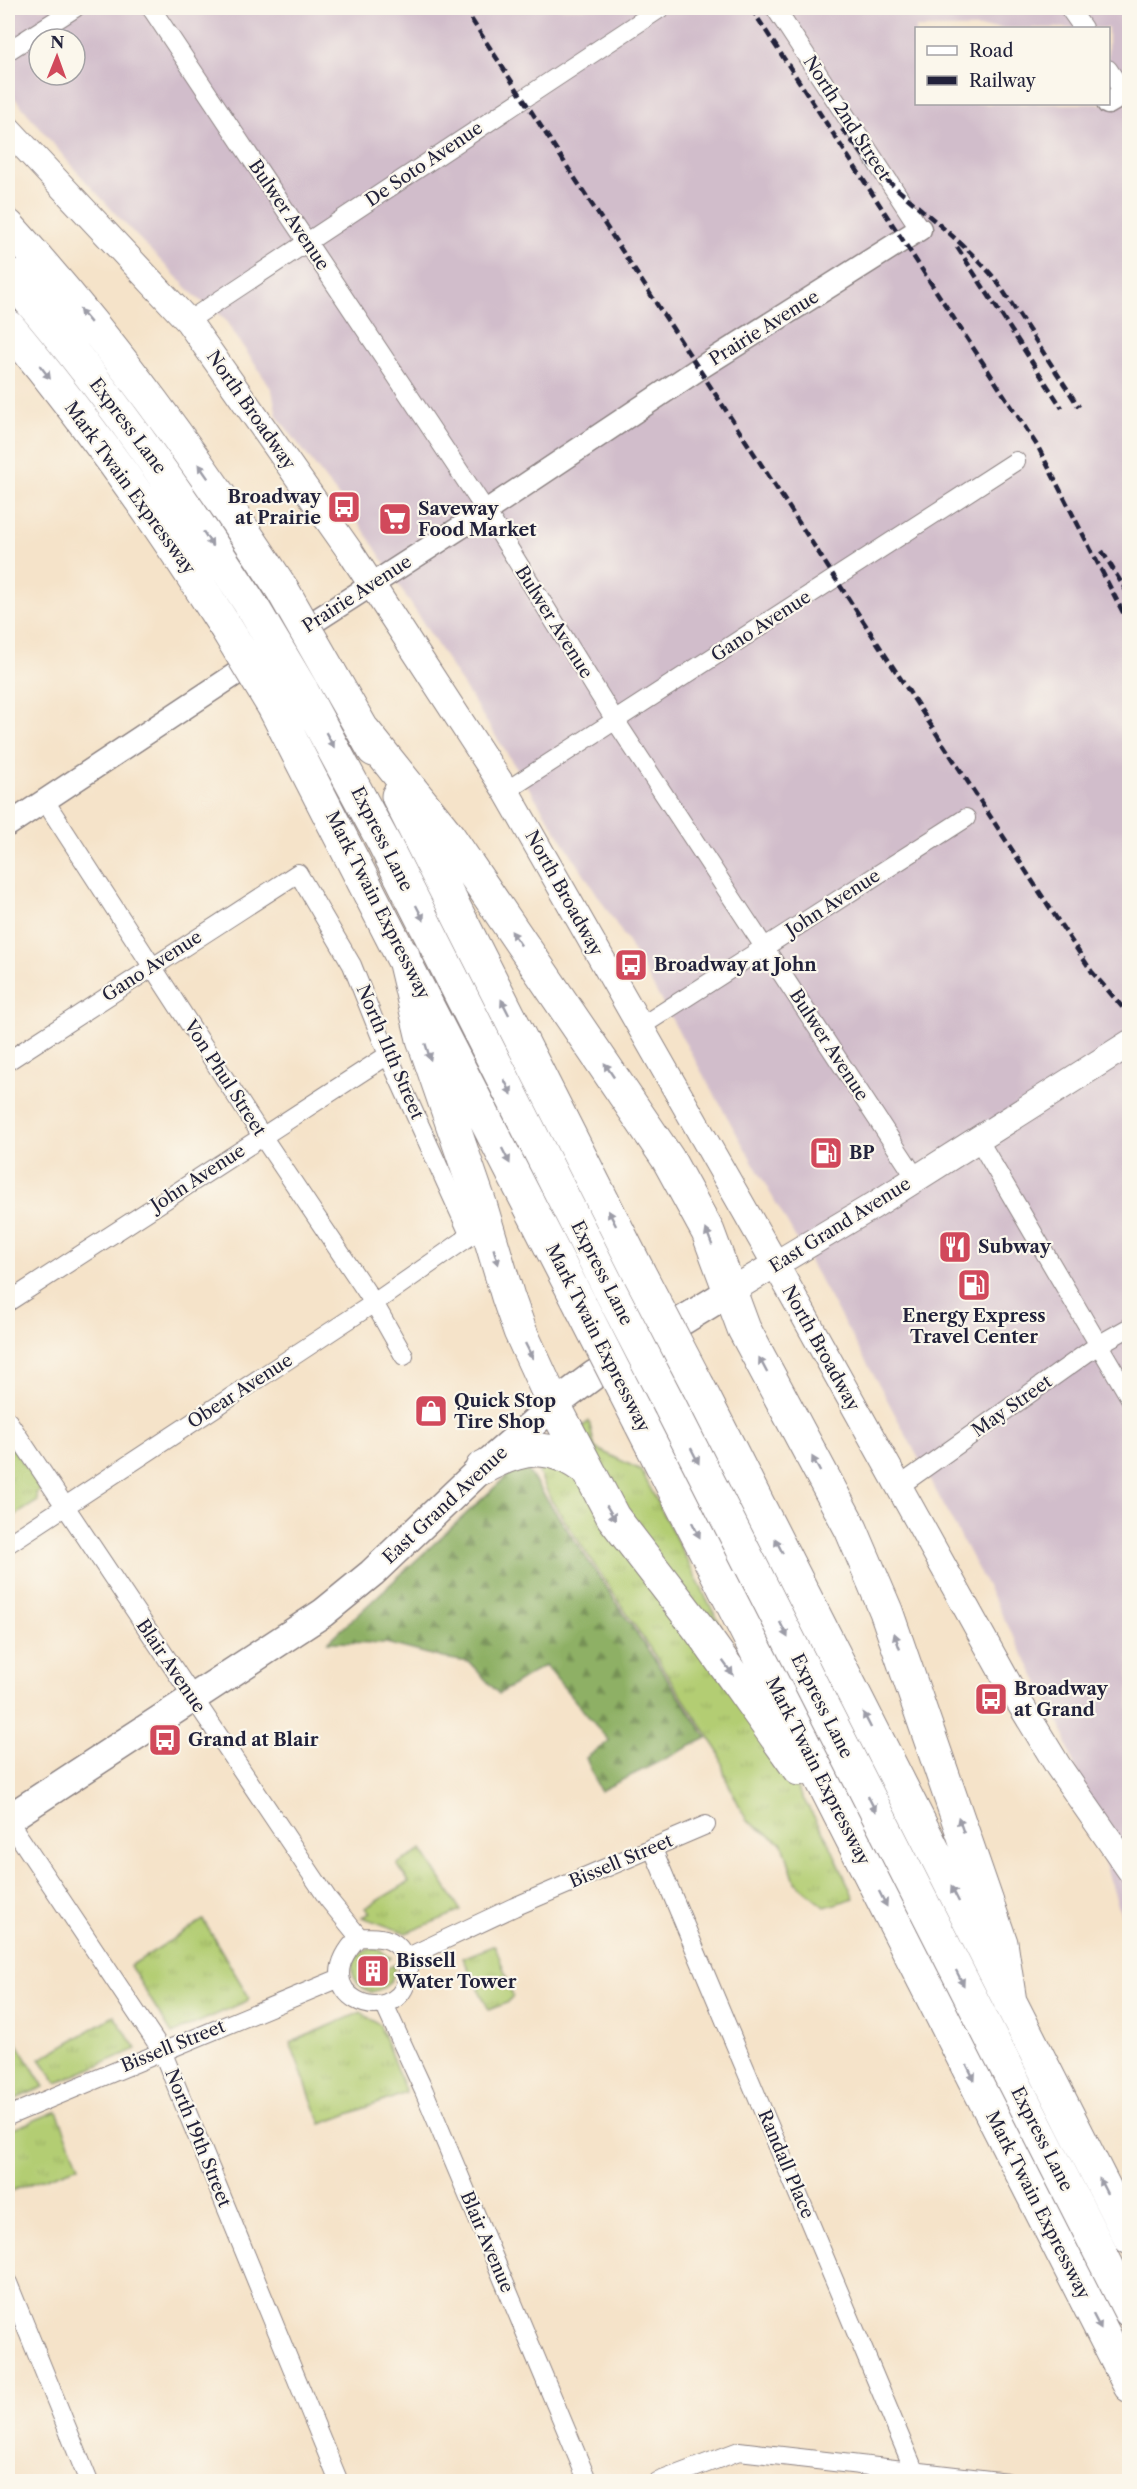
<svg xmlns="http://www.w3.org/2000/svg" width="1137" height="2489" font-family="'Libre Caslon Text',serif">
	<style>
		.industrial { fill: #d1bdcb; fill-rule: evenodd }
		.grass { fill: url(#grass-tufts); stroke: #6a7857; stroke-width: 1.5 }
		.forest { fill: url(#forest-firs); stroke: #586950; stroke-width: 1.5 }
		.lines { fill: none; stroke-linecap: round; stroke-linejoin: round }
		.minor-casing { stroke: #8c8282; stroke-width: 20 }
		.tertiary-casing { stroke: #8c8282; stroke-width: 25 }
		.secondary-casing { stroke: #8c8282; stroke-width: 28 }
		.primary-casing { stroke: #8c8282; stroke-width: 31 }
		.motorway-casing { stroke: #8c8282; stroke-width: 35 }
		.minor { stroke: #fff; stroke-width: 18 }
		.tertiary { stroke: #fff; stroke-width: 22 }
		.secondary { stroke: #fff; stroke-width: 26 }
		.primary { stroke: #fff; stroke-width: 28 }
		.motorway { stroke: #fff; stroke-width: 33 }
		.rail { stroke: #22223b; stroke-width: 4.5; stroke-dasharray: 9 4.5; stroke-linecap: butt }
		.motorway-bridge-casing { stroke: #8c8282; stroke-width: 35; stroke-linecap: butt }
		.motorway-bridge { stroke: #fff; stroke-width: 33 }
		.oneway { fill: #9c9ca7 }
		.labels { text-anchor: middle; stroke-width: 4.5; stroke-linejoin: round; paint-order: stroke }
		.street-label { font-size: 18px; fill: #22223b; stroke: #fbf7ec }
		.poi-label { font-size: 18px; font-weight: bold; fill: #22223b; stroke: #fbf7ec; text-anchor: start }
	</style>
	<defs>
		<pattern id="grass-tufts" width="24" height="20" patternUnits="userSpaceOnUse" patternTransform="scale(1.5)"><rect width="24" height="20" fill="#b3cd73"/><path d="M3 7l-1-3M5 7V3M7 7l1-3M15 17l-1-3M17 17v-4M19 17l1-3" fill="none" stroke="#9ab064"/></pattern>
		<pattern id="forest-firs" width="22" height="20" patternUnits="userSpaceOnUse" patternTransform="scale(1.5)"><rect width="22" height="20" fill="#8eb065"/><path d="M5 1l3.5 6h-7zM16 11l3.5 6h-7z" fill="#748f54"/></pattern>
	</defs>
	<rect width="100%" height="100%" fill="#fbf7ec"/>
	<filter id="ink" filterUnits="userSpaceOnUse"><feTurbulence type="fractalNoise" baseFrequency=".0167" numOctaves="2"/><feDisplacementMap in="SourceGraphic" scale="12" xChannelSelector="R" yChannelSelector="G"/><feConvolveMatrix kernelMatrix="1 2 1 2 8 2 1 2 1" color-interpolation-filters="sRGB"/></filter>
	<filter id="wash" filterUnits="userSpaceOnUse"><feTurbulence type="fractalNoise" baseFrequency=".008" numOctaves="4" result="noise"/><feDisplacementMap in="SourceGraphic" scale="24" xChannelSelector="R" yChannelSelector="G"/><feGaussianBlur stdDeviation="1.35" result="paint"/><feColorMatrix in="noise" values="0 0 0 0 0 0 0 0 0 0 0 0 0 0 0 0 0 1.4 0 .05"/><feComposite in="paint" operator="in"/></filter>
	<g filter="url(#wash)">
		<rect width="100%" height="100%" fill="#f5e3c9"/>
		<!-- industrial -->
		<path class="industrial" d="M8,8H1129V1940L1061,1725L881,1388L629,944L361,526L277,416L272,390L224,318L197,298L124,223L70,164L8,90ZM916,28H1108V104H916ZM39,39H75V75H39Z"/>
		<!-- grass -->
		<path class="grass" d="M589,1421L595,1448L641,1470L762,1707L631,1528L582,1427Z
			M8,1441L42,1490L36,1493L38,1501L8,1520Z
			M532,1457L582,1478L786,1770L828,1840L854,1898L825,1907L795,1882L783,1844L747,1821L726,1779L719,1752L551,1500Z
			M422,1850L461,1911L406,1933L362,1917L370,1913L365,1908L409,1882L397,1864Z
			M203,1920L249,1997L247,2001L172,2034L130,1966Z
			M495,1945L513,1996L506,2003L489,2010L463,1958Z
			M370,1949H378L391,1958L383,1962L378,1956L363,1962L361,1966L368,1981L384,1975L382,1970L394,1965C395,1980 387,1989 371,1992C348,1984 345,1957 370,1949Z
			M361,2012L380,2026L406,2093L321,2124L290,2043Z
			M114,2016L137,2049L57,2083L40,2059Z
			M8,2028L44,2087L8,2102Z
			M57,2111L79,2166L8,2192V2131Z"/>
		<!-- forest -->
		<path class="forest" d="M522,1462L707,1738L600,1791L586,1758L609,1741L545,1665L499,1694L469,1662L443,1658L386,1643L328,1642Z"/>
	</g>
	<g filter="url(#ink)">
		<g class="lines">
			<defs>
				<path id="minor" d="M151,8L486,511L615,720L916,1178
					M775,8L920,229
					M1069,8L1083,28
					M8,51L75,8
					M1108,69L1124,93
					M188,321L661,8
					M506,791L1016,461
					M45,801L262,1136L374,1303L404,1356
					M640,1027L966,818
					M8,1061L298,873L352,965L388,1055L470,1236L374,1303L8,1544
					M978,1139L1130,1398
					M8,1302L388,1055
					M8,1421L328,1899L359,1937
					M898,1487L1098,1345L1130,1327
					M8,1820L162,2051L339,2482
					M652,1847L919,2482
					M359,1937C377,1937 393,1936 403,1953C408,1961 409,1972 407,1980C393,2032 301,1995 359,1937Z
					M406,1958L514,1907L706,1825
					M384,2004L424,2091L588,2482
					M8,2116L340,1978
					M8,2283L89,2482
					M657,2482L739,2451L1007,2482"/>
				<path id="tertiary" d="M1108,103L1130,90
					M292,636L486,511L700,368L920,229
					M8,825L260,658"/>
				<path id="secondary" d="M8,129L188,321L351,553L506,791L776,1265L1013,1692L1058,1766L1130,1870
					M729,1292L873,1206L1130,1043"/>
				<path id="primary" d="M8,1819L323,1613L372,1573L482,1468L554,1405L594,1375L729,1292"/>
				<path id="motorway" d="M8,226C110,338 199,462 282,589
					M8,275C99,379 178,492 253,608
					M8,326C87,421 159,522 225,626
					M329,671L374,750
					M301,689L384,843L610,1290
					M274,707L582,1308
					M364,731L449,837L668,1159L708,1232L744,1329L851,1529L886,1611L1001,1943L1010,2002
					M398,796L638,1271
					M403,955L423,1039L480,1204L508,1297L520,1331L554,1405L613,1517L700,1630L799,1769
					M698,1386L1130,2238
					M669,1404L1130,2311
					M640,1422L1130,2386
					M482,1468C522,1446 551,1441 588,1471"/>
			</defs>
			<!-- minor casing -->
			<use href="#minor" class="minor-casing"/>
			<!-- tertiary casing -->
			<use href="#tertiary" class="tertiary-casing"/>
			<!-- secondary casing -->
			<use href="#secondary" class="secondary-casing"/>
			<!-- primary casing -->
			<use href="#primary" class="primary-casing"/>
			<!-- motorway casing -->
			<use href="#motorway" class="motorway-casing"/>
			<!-- minor -->
			<use href="#minor" class="minor"/>
			<!-- tertiary -->
			<use href="#tertiary" class="tertiary"/>
			<!-- secondary -->
			<use href="#secondary" class="secondary"/>
			<!-- primary -->
			<use href="#primary" class="primary"/>
			<!-- motorway -->
			<use href="#motorway" class="motorway"/>
			<!-- rail -->
			<path class="rail" d="M464,8L1059,922L1092,972L1130,1016
				M751,8L1038,447L1130,626
				M842,129C857,147 871,166 888,181C925,214 964,242 996,280L1079,407
				M957,247L1062,408
				M1102,551L1130,597"/>
			<defs>
				<path id="motorway-bridge" d="M282,589L329,671
					M253,608L301,689
					M225,626L274,707
					M638,1271L698,1386
					M610,1290L669,1404
					M582,1308L640,1422"/>
			</defs>
			<!-- motorway-bridge casing -->
			<use href="#motorway-bridge" class="motorway-bridge-casing"/>
			<!-- motorway-bridge -->
			<use href="#motorway-bridge" class="motorway-bridge"/>
		</g>
		<!-- one-way arrows -->
		<defs><path id="oneway-solid" d="M-6-.8H1V-3.2L6.5 0L1 3.2V.8H-6Z" transform="scale(1.5)"/></defs>
		<g class="oneway">
			<use href="#oneway-solid" transform="translate(85 316) rotate(-130)"/>
			<use href="#oneway-solid" transform="translate(45 372) rotate(52)"/>
			<use href="#oneway-solid" transform="translate(203 471) rotate(-125)"/>
			<use href="#oneway-solid" transform="translate(208 539) rotate(57)"/>
			<use href="#oneway-solid" transform="translate(330 740) rotate(61)"/>
			<use href="#oneway-solid" transform="translate(420 913) rotate(63)"/>
			<use href="#oneway-solid" transform="translate(516 938) rotate(-124)"/>
			<use href="#oneway-solid" transform="translate(505 1007) rotate(-117)"/>
			<use href="#oneway-solid" transform="translate(428 1052) rotate(72)"/>
			<use href="#oneway-solid" transform="translate(609 1070) rotate(-124)"/>
			<use href="#oneway-solid" transform="translate(508 1087) rotate(63)"/>
			<use href="#oneway-solid" transform="translate(506 1156) rotate(63)"/>
			<use href="#oneway-solid" transform="translate(612 1218) rotate(-117)"/>
			<use href="#oneway-solid" transform="translate(709 1237) rotate(-111)"/>
			<use href="#oneway-solid" transform="translate(496 1257) rotate(74)"/>
			<use href="#oneway-solid" transform="translate(529 1351) rotate(64)"/>
			<use href="#oneway-solid" transform="translate(763 1365) rotate(-118)"/>
			<use href="#oneway-solid" transform="translate(695 1456) rotate(63)"/>
			<use href="#oneway-solid" transform="translate(816 1464) rotate(-118)"/>
			<use href="#oneway-solid" transform="translate(611 1513) rotate(59)"/>
			<use href="#oneway-solid" transform="translate(696 1530) rotate(63)"/>
			<use href="#oneway-solid" transform="translate(779 1546) rotate(-117)"/>
			<use href="#oneway-solid" transform="translate(784 1630) rotate(63)"/>
			<use href="#oneway-solid" transform="translate(897 1641) rotate(-109)"/>
			<use href="#oneway-solid" transform="translate(728 1668) rotate(54)"/>
			<use href="#oneway-solid" transform="translate(867 1720) rotate(-117)"/>
			<use href="#oneway-solid" transform="translate(872 1804) rotate(63)"/>
			<use href="#oneway-solid" transform="translate(961 1825) rotate(-109)"/>
			<use href="#oneway-solid" transform="translate(955 1894) rotate(-117)"/>
			<use href="#oneway-solid" transform="translate(883 1899) rotate(63)"/>
			<use href="#oneway-solid" transform="translate(960 1978) rotate(63)"/>
			<use href="#oneway-solid" transform="translate(971 2073) rotate(63)"/>
			<use href="#oneway-solid" transform="translate(1103 2186) rotate(-117)"/>
			<use href="#oneway-solid" transform="translate(1097 2322) rotate(63)"/>
		</g>
	</g>
	<!-- icons -->
	<defs>
		<symbol id="bus-square" viewBox="-11 -11 22 22"><rect x="-9" y="-9" width="18" height="18" rx="4" fill="#d1495b" stroke="#fbf7ec"/><path d="M-5-6H5V4H4V6H2V4H-2V6H-4V4H-5ZM-3.5-4V0h7V-4ZM-3.5 1.2v1.5H-2V1.2ZM2 1.2v1.5H3.5V1.2Z" fill="#fff"/></symbol>
		<symbol id="supermarket-square" viewBox="-11 -11 22 22"><rect x="-9" y="-9" width="18" height="18" rx="4" fill="#d1495b" stroke="#fbf7ec"/><path d="M-6-5.5h2.5l.6 2H6L4.5 2H-2.5L-4.4-4H-6ZM-1.5 3.2a1.3 1.3 0 1 0 .1 0ZM3 3.2a1.3 1.3 0 1 0 .1 0Z" fill="#fff"/></symbol>
		<symbol id="fuel-square" viewBox="-11 -11 22 22"><rect x="-9" y="-9" width="18" height="18" rx="4" fill="#d1495b" stroke="#fbf7ec"/><path d="M-5.5-6h7V0h2V4h1.3V-2.5L3-4.5l.8-.8L6-3V5H2.5V1h-1V6h-7ZM-4.2-4.7v3.2H.2V-4.7Z" fill="#fff"/></symbol>
		<symbol id="restaurant-square" viewBox="-11 -11 22 22"><rect x="-9" y="-9" width="18" height="18" rx="4" fill="#d1495b" stroke="#fbf7ec"/><path d="M-5-6h1v4h1v-4h1v4h1v-4h1v5L-1.5 .5V6h-2V.5L-5-1ZM5-6V6H3V1.5H1.5Q1.5-4 5-6Z" fill="#fff"/></symbol>
		<symbol id="shop-square" viewBox="-11 -11 22 22"><rect x="-9" y="-9" width="18" height="18" rx="4" fill="#d1495b" stroke="#fbf7ec"/><path d="M-5-2.5h2.3a2.7 3.5 0 0 1 5.4 0H5L5.5 6h-11ZM-1.5-2.5h3a1.5 2.3 0 0 0-3 0Z" fill="#fff"/></symbol>
		<symbol id="building-square" viewBox="-11 -11 22 22"><rect x="-9" y="-9" width="18" height="18" rx="4" fill="#d1495b" stroke="#fbf7ec"/><path d="M-4-6H4V6H1V3H-1V6H-4ZM-2.5-4.3h1.7v1.8h-1.7ZM.8-4.3h1.7v1.8H.8ZM-2.5-1h1.7V.8h-1.7ZM.8-1h1.7V.8H.8Z" fill="#fff"/></symbol>
	</defs>
	<g fill-rule="evenodd">
		<use href="#bus-square" x="325" y="488" width="38" height="38"/>
		<use href="#supermarket-square" x="376" y="500" width="38" height="38"/>
		<use href="#bus-square" x="612" y="946" width="38" height="38"/>
		<use href="#fuel-square" x="807" y="1134" width="38" height="38"/>
		<use href="#restaurant-square" x="936" y="1228" width="38" height="38"/>
		<use href="#fuel-square" x="955" y="1266" width="38" height="38"/>
		<use href="#shop-square" x="412" y="1392" width="38" height="38"/>
		<use href="#bus-square" x="972" y="1680" width="38" height="38"/>
		<use href="#bus-square" x="146" y="1721" width="38" height="38"/>
		<use href="#building-square" x="354" y="1952" width="38" height="38"/>
	</g>
	<g class="labels">
		<!-- street labels -->
		<g class="street-label">
			<text transform="translate(847 118) rotate(57)" y="6">North 2nd Street</text>
			<text transform="translate(424 164) rotate(-34)" y="6">De Soto Avenue</text>
			<text transform="translate(289 215) rotate(56)" y="6">Bulwer Avenue</text>
			<text transform="translate(764 328) rotate(-32)" y="6">Prairie Avenue</text>
			<text transform="translate(251 410) rotate(55)" y="6">North Broadway</text>
			<text transform="translate(128 426) rotate(53)" y="6">Express Lane</text>
			<text transform="translate(130 488) rotate(54)" y="6">Mark Twain Expressway</text>
			<text transform="translate(357 594) rotate(-33)" y="6">Prairie Avenue</text>
			<text transform="translate(554 622) rotate(58)" y="6">Bulwer Avenue</text>
			<text transform="translate(761 626) rotate(-33)" y="6">Gano Avenue</text>
			<text transform="translate(382 839) rotate(63)" y="6">Express Lane</text>
			<text transform="translate(564 893) rotate(61)" y="6">North Broadway</text>
			<text transform="translate(833 903) rotate(-33)" y="6">John Avenue</text>
			<text transform="translate(378 905) rotate(63)" y="6">Mark Twain Expressway</text>
			<text transform="translate(152 966) rotate(-33)" y="6">Gano Avenue</text>
			<text transform="translate(829 1045) rotate(57)" y="6">Bulwer Avenue</text>
			<text transform="translate(390 1052) rotate(67)" y="6">North 11th Street</text>
			<text transform="translate(225 1078) rotate(57)" y="6">Von Phul Street</text>
			<text transform="translate(198 1178) rotate(-33)" y="6">John Avenue</text>
			<text transform="translate(840 1225) rotate(-32)" y="6">East Grand Avenue</text>
			<text transform="translate(602 1273) rotate(63)" y="6">Express Lane</text>
			<text transform="translate(598 1338) rotate(63)" y="6">Mark Twain Expressway</text>
			<text transform="translate(821 1348) rotate(61)" y="6">North Broadway</text>
			<text transform="translate(240 1391) rotate(-33)" y="6">Obear Avenue</text>
			<text transform="translate(1012 1406) rotate(-35)" y="6">May Street</text>
			<text transform="translate(445 1505) rotate(-43)" y="6">East Grand Avenue</text>
			<text transform="translate(171 1666) rotate(56)" y="6">Blair Avenue</text>
			<text transform="translate(822 1706) rotate(63)" y="6">Express Lane</text>
			<text transform="translate(818 1771) rotate(63)" y="6">Mark Twain Expressway</text>
			<text transform="translate(621 1861) rotate(-23)" y="6">Bissell Street</text>
			<text transform="translate(173 2046) rotate(-22)" y="6">Bissell Street</text>
			<text transform="translate(198 2138) rotate(68)" y="6">North 19th Street</text>
			<text transform="translate(1042 2139) rotate(63)" y="6">Express Lane</text>
			<text transform="translate(786 2164) rotate(67)" y="6">Randall Place</text>
			<text transform="translate(1038 2205) rotate(63)" y="6">Mark Twain Expressway</text>
			<text transform="translate(487 2242) rotate(67)" y="6">Blair Avenue</text>
		</g>
		<!-- poi labels -->
		<g class="poi-label">
			<text x="321" y="503" text-anchor="end">Broadway<tspan x="321" dy="21">at Prairie</tspan></text>
			<text x="418" y="515">Saveway<tspan x="418" dy="21">Food Market</tspan></text>
			<text x="654" y="971">Broadway at John</text>
			<text x="849" y="1159">BP</text>
			<text x="978" y="1253">Subway</text>
			<text x="974" y="1322" text-anchor="middle">Energy Express<tspan x="974" dy="21">Travel Center</tspan></text>
			<text x="454" y="1407">Quick Stop<tspan x="454" dy="21">Tire Shop</tspan></text>
			<text x="1014" y="1695">Broadway<tspan x="1014" dy="21">at Grand</tspan></text>
			<text x="188" y="1746">Grand at Blair</text>
			<text x="396" y="1967">Bissell<tspan x="396" dy="21">Water Tower</tspan></text>
		</g>
	</g>
	<!-- margin -->
	<rect width="1137" height="2489" fill="none" stroke="#fbf7ec" stroke-width="30"/>
	<!-- legend -->
	<rect x="915" y="27" width="195" height="78" fill="#fbf7ec" stroke="#a4a2a5" stroke-width="1.5"/>
	<rect x="927" y="46" width="30" height="9" fill="#ffffff" stroke="#a4a2a5" stroke-width="1.5"/>
	<text x="969" y="57" font-size="18" fill="#22223b">Road</text>
	<rect x="927" y="76" width="30" height="9" fill="#22223b" stroke="#a4a2a5" stroke-width="1.5"/>
	<text x="969" y="87" font-size="18" fill="#22223b">Railway</text>
	<!-- north arrow -->
	<g transform="translate(57 57) rotate(1)"><circle r="28" fill="#fbf7ec" stroke="#a4a2a5" stroke-width="1.5"/>
	<path d="M0-4.5L10 22L0 15L-10 22Z" fill="#d1495b"/>
	<text y="-9" font-size="16" font-weight="bold" text-anchor="middle" fill="#22223b">N</text>
	</g>
</svg>
